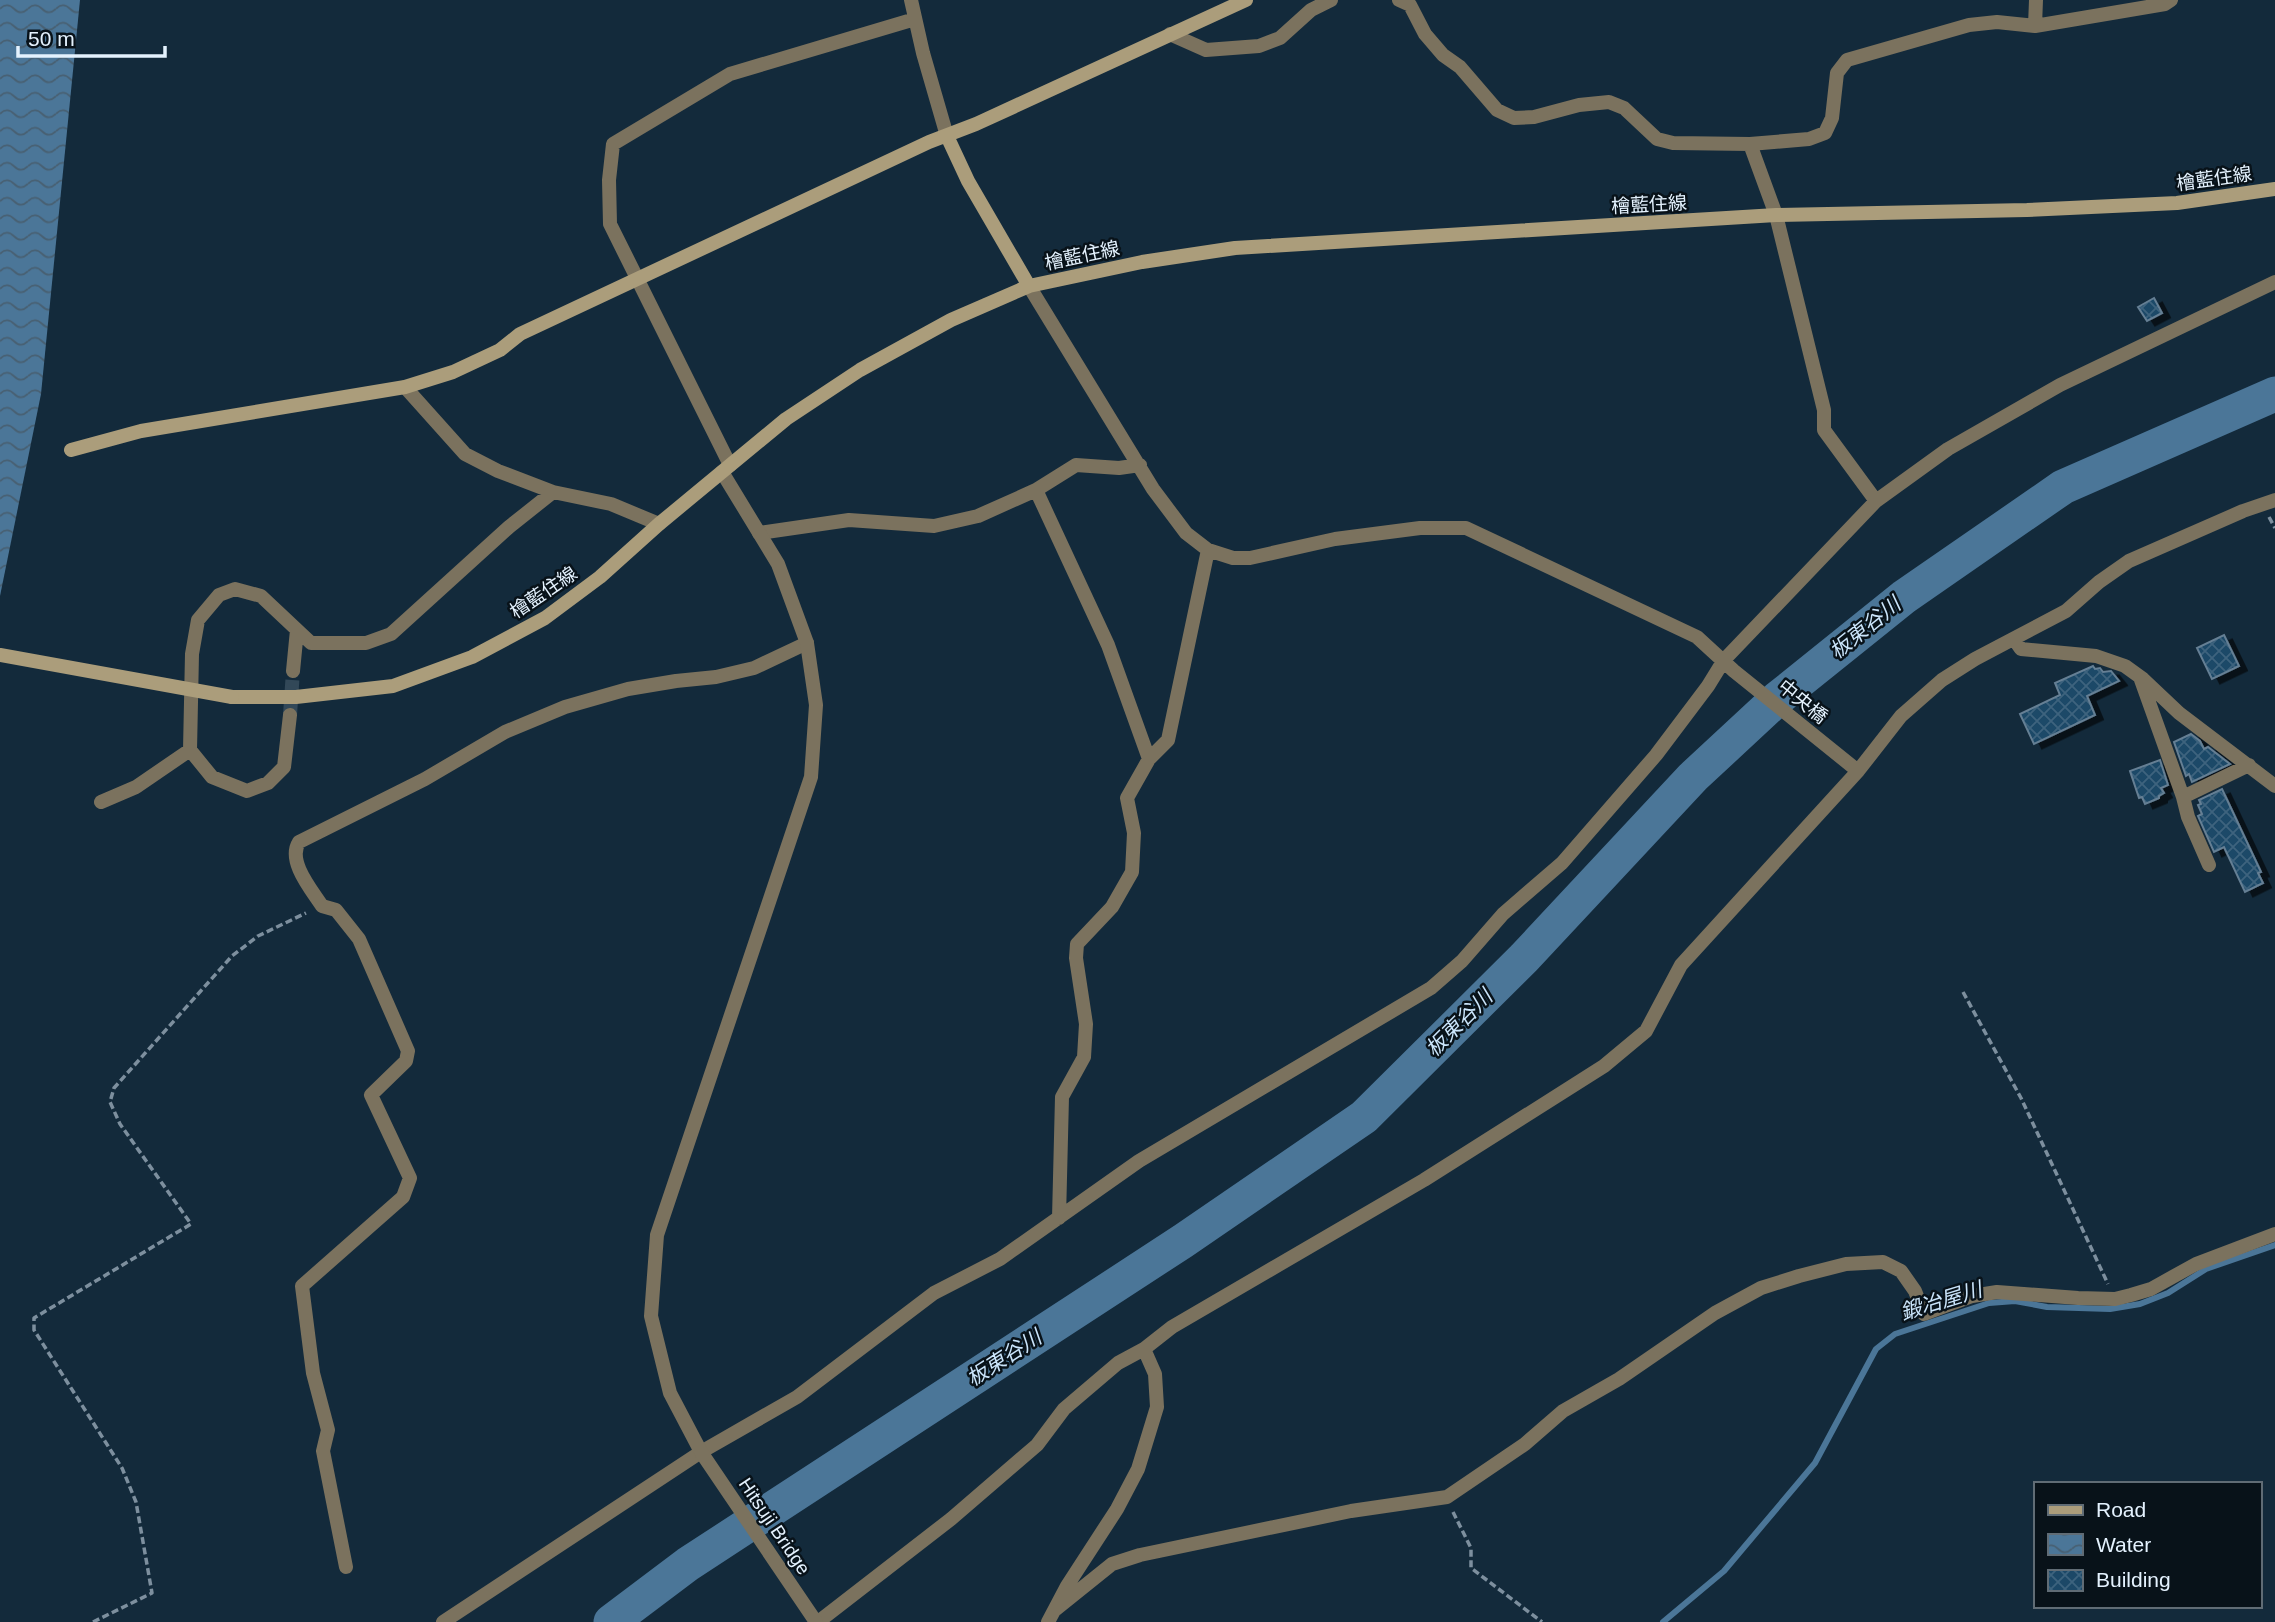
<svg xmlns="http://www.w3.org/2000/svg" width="2275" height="1622" font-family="Helvetica,'Noto Sans JP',sans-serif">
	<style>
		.water { fill: url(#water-waves) }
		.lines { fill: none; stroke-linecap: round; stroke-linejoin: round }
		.stream { stroke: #4b7698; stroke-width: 6 }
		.river { stroke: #4b7698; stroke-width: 35 }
		.building { fill: url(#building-cross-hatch); stroke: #657f94; stroke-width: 2; filter: url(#shadow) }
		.minor-tunnel { stroke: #324858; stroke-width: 14; stroke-dasharray: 14 7; stroke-linecap: butt }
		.path { stroke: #7d8f9e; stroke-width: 3.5; stroke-dasharray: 7 3.5; stroke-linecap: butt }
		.minor { stroke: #7b725e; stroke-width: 14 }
		.tertiary { stroke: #7b725e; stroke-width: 14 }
		.secondary { stroke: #ab9d7b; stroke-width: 14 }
		.secondary-bridge { stroke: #ab9d7b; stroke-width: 14 }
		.labels { text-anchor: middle; stroke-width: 5; stroke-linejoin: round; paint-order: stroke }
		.street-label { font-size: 19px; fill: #e4f2fe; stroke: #081219 }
		.water-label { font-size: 21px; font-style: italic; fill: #cbe5fb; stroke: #081219 }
	</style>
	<defs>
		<pattern id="water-waves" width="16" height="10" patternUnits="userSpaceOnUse" patternTransform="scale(1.75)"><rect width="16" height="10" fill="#4b7698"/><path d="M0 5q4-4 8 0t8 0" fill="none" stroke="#486072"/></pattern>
		<pattern id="building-cross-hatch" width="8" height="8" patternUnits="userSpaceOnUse" patternTransform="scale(1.75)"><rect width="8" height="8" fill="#1c4867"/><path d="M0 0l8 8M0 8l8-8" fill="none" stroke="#3d637e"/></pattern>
		<filter id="shadow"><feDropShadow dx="8" dy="4.5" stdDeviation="0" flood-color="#0009"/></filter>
	</defs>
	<rect width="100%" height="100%" fill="#132a3b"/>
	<!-- water -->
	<path class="water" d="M0,0H80L41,394L0,596Z"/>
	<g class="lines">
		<!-- stream -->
		<path class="stream" d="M1663,1622L1724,1571L1815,1463L1876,1349L1895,1334L1989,1303L2015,1301L2047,1307L2110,1309L2140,1304L2168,1293L2206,1269L2275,1245"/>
		<!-- river -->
		<path class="river" d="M611,1622L688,1564L1183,1241L1364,1117L1524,958L1693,777L1777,699L1904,597L2063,487L2275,394"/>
	</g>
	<!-- building -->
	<path class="building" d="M2154,298L2162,313L2147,321L2138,307Z
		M2224,635L2239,666L2212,679L2197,648Z
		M2093,666L2095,669L2100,668L2103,672L2111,671L2119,681L2087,696L2095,715L2034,744L2020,714L2060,695L2055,683Z
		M2191,734L2200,741L2204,749L2208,747L2230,764L2192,782L2189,774L2186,776L2174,742Z
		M2160,760L2168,785L2161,788L2164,793L2159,796V798L2145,804L2142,797L2139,798L2130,771Z
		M2222,789L2261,872L2258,873L2263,883L2245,892L2224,847L2214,852L2198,816L2202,814L2198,805L2201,804L2199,800Z"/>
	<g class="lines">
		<!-- minor-tunnel -->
		<path class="minor-tunnel" d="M290,715L293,671"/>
		<!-- path -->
		<path class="path" d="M2269,517L2275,528
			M1963,992L2021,1098L2108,1284
			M1453,1512L1471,1548V1568L1542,1622
			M93,1622L152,1593L136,1502L122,1468L34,1330V1318L191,1224L120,1124L110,1102L114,1088L232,956L258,936L306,913"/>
		<!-- minor -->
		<path class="minor" d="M911,0L923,53L947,136
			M1399,0L1410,5L1425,34L1443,55L1460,67L1497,110L1514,118L1534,117L1579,105L1609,102L1624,108L1657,139L1673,143L1750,144L1809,139L1825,133L1832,118L1837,73L1847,60L1969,25L1997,22L2035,26L2165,4L2171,0
			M2035,26L2036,0
			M1170,34L1206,50L1259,46L1280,38L1311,10L1331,0
			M1750,144L1776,215L1824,410V430L1876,501
			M1029,286L1153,489L1186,533L1208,550L1233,558H1250L1335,539L1420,528H1466L1697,637L1734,671L1858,771
			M405,387L465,454L498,471L553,492L611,504L659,524
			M730,465L610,224L609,180L613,144L730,74L915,19
			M1036,490L1108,645L1149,759L1127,798L1134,833L1132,872L1112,907L1077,944L1076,958L1086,1024L1084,1057L1062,1097L1059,1218
			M759,533L849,520L934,526L978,516L1036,490L1076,465L1119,468L1140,465
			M2014,639L2021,649L2096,656L2125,666L2143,679L2179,713L2275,786
			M293,671L297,630
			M2141,680L2183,797L2249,765
			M190,750L192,654L198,620L219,595L235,589L261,596L311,643H366L391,634L509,527L553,492
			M1149,759L1168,740L1208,550
			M2183,797L2188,817L2209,865
			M101,802L136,787L190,750L212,777L247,791L268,783L284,767L290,715
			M346,1567L323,1451L328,1430L313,1373L302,1286L403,1197L410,1178L371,1095L406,1061L408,1051L359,939L336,910L322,906C311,889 287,861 299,842L425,779L505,732L565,707L628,689L676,681L716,677L754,668L807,643
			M1056,1609L1112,1564L1140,1555L1351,1511L1447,1497L1525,1444L1563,1411L1619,1379L1715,1313L1761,1288L1799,1276L1846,1264L1883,1262L1901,1271L1915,1291L1924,1314L1972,1296L1997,1292L2078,1298L2115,1299L2131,1295L2151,1289L2196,1264L2275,1234
			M443,1622L701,1452L797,1397L934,1293L1000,1259L1139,1161L1431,988L1462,961L1503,914L1562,863L1656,755L1708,686L1724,660L1876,501L1948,449L2060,385L2275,282
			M818,1622L951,1519L1037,1445L1064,1409L1118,1363L1144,1349L1172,1327L1424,1180L1604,1066L1646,1031L1681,965L1858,771L1901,716L1942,680L1975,659L2066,611L2099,582L2129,561L2243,511L2275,500
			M1048,1622L1067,1586L1117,1509L1138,1469L1157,1407L1155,1374L1144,1349"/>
		<!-- tertiary -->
		<path class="tertiary" d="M722,472L778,564L807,643L816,705L811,777L657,1235L651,1316L670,1393L701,1452L816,1622"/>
		<!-- secondary -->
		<path class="secondary" d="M947,136L968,181L1029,286
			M71,450L141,431L405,387L453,372L500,350L520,334L929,142L976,124L1246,0
			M232,697H296L393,686L472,657L545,618L600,577L659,524L786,419L860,370L951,320L1029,286L1142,262L1235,248L1776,215L2027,210L2177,203L2275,189"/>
		<!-- secondary-bridge -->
		<path class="secondary-bridge" d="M0,655L232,697"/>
	</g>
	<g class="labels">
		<!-- street labels -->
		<g class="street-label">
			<text transform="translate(2214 178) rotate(-8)" y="7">檜藍住線</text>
			<text transform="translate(1649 204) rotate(-3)" y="7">檜藍住線</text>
			<text transform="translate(1082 255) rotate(-12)" y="7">檜藍住線</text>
			<text transform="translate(543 592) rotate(-34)" y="7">檜藍住線</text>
			<text transform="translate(1803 701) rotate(39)" y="7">中央橋</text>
			<text transform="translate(775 1526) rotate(56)" y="7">Hitsuji Bridge</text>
		</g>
		<!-- water labels -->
		<g class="water-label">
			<text transform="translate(1865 628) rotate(-39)" y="7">板東谷川</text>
			<text transform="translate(1459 1023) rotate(-45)" y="7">板東谷川</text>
			<text transform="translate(1941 1301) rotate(-17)" y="7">鍛冶屋川</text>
			<text transform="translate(1004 1358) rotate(-33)" y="7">板東谷川</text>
		</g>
	</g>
	<!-- legend -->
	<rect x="2034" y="1482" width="228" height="126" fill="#081219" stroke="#606c75" stroke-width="2"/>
	<rect x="2048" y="1505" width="35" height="10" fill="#ab9d7b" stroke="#606c75" stroke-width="2"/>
	<text x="2096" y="1517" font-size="21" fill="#e4f2fe">Road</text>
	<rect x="2048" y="1534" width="35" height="21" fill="url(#water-waves)" stroke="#606c75" stroke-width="2"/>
	<text x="2096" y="1552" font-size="21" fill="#e4f2fe">Water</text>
	<rect x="2048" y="1570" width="35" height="21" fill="url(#building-cross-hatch)" stroke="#606c75" stroke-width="2"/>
	<text x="2096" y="1587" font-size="21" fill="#e4f2fe">Building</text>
	<!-- scale -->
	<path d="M18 46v10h147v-10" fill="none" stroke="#e4f2fe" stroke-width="3.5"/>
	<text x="28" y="46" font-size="21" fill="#e4f2fe" stroke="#081219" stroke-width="5" paint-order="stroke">50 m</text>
</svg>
